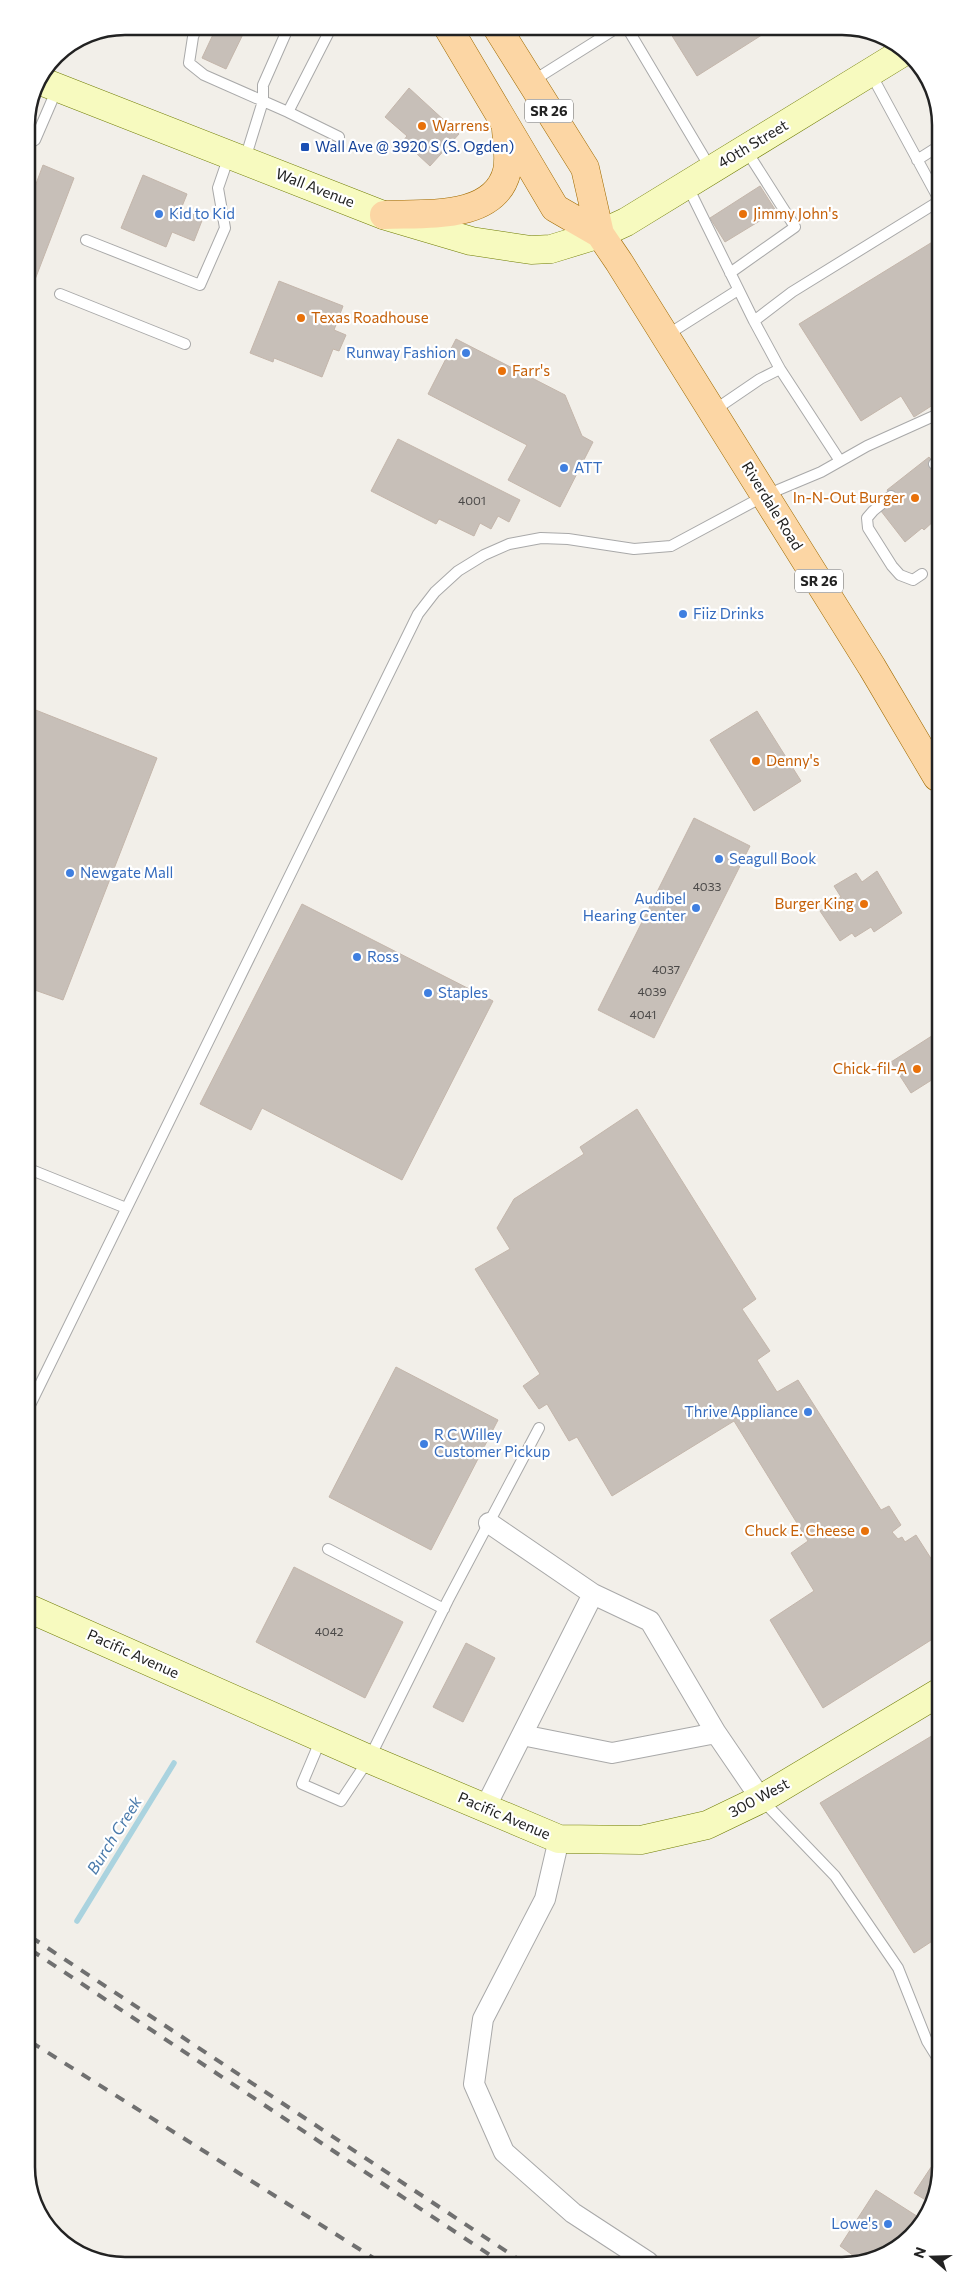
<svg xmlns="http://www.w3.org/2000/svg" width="967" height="2292" font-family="Commissioner,sans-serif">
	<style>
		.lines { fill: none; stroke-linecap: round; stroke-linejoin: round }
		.stream { stroke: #aad3df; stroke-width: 5.5 }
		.building { fill: #c7bfb8; stroke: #c4b6ab }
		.lane-casing { stroke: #a9a9a9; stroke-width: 12 }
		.street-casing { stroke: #a9a9a9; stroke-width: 22 }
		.secondary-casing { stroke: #707d05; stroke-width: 29 }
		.primary-casing { stroke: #a06b00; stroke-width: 29 }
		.lane { stroke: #fff; stroke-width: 10 }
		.street { stroke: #fff; stroke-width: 20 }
		.secondary { stroke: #f7fabf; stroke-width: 28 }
		.primary { stroke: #fcd6a4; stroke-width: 28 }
		.rail { stroke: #707070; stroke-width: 4; stroke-dasharray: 10 10; stroke-linecap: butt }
		.food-dot { fill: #e8710a; stroke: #fff; stroke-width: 2 }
		.transit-dot { fill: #1a4fb4; stroke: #fff; stroke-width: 2 }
		.shop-dot { fill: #3f7fe0; stroke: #fff; stroke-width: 2 }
		.labels { text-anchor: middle; stroke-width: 4.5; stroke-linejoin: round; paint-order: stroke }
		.number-label { font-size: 12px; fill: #4b4948 }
		.shield { fill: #fff; stroke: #646464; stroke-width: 1 }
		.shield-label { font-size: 14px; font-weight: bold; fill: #222 }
		.food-label { font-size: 15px; fill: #c56008; stroke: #fff; text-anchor: start }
		.street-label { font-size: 15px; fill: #222; stroke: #fff }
		.transit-label { font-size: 15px; fill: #164399; stroke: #fff; text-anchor: start }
		.shop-label { font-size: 15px; fill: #366cbe; stroke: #fff; text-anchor: start }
		.water-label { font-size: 16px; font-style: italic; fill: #4a7aab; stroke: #fff }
		.rim { fill: none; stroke: #222; stroke-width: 2.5 }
	</style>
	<rect width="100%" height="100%" fill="#f2efe9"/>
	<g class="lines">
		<!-- stream -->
		<path class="stream" d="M77,1921L174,1763"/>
	</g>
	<!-- building -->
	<path class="building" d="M217,26H247L226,69L202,58Z
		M666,26H776L697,76Z
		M409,88L459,134L430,166L403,141L407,136L385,117Z
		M43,165L74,178L31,290L27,288V208Z
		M143,175L187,194L181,209L203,218L194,241L172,232L166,247L121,228Z
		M760,186L776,211L725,242L710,218Z
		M934,241L936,244V403L914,417L901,396L861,421L799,324Z
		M279,281L343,306L334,330L346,335L339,351L333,349L322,377L274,358L273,362L250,353Z
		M456,339L565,395L582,436L593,442L560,507L508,480L527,445L428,394Z
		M398,439L520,500L509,522L498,516L491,529L480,523L474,536L439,519L436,524L371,491Z
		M929,457L937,467V518L924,530L922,528L905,542L881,511L895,501L887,490Z
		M28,707L157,758L63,1000L29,988Z
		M757,711L801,781L754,811L710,740Z
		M694,818L750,846L654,1038L598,1010Z
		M877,871L902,913L874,932L871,927L855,937L852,933L840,941L820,911L841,897L834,886L856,873L862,882Z
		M302,904L493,1001L402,1180L262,1108L251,1130L200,1104Z
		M938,1032V1076L911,1093L891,1062Z
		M637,1109L756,1299L742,1309L770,1351L757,1360L777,1392L798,1380L881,1510L889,1506L901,1525L892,1532L898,1539L902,1537L905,1542L916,1535L939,1571V1635L823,1708L770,1620L814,1591L791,1553L808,1541L734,1421L612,1496L577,1437L569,1441L547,1404L539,1409L523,1386L540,1374L475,1269L510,1249L497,1228L514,1199L584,1154L580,1147Z
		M396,1367L498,1420L431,1550L329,1497Z
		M294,1567L403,1622L365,1698L256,1642Z
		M466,1643L495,1658L463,1722L433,1707Z
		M940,1731V1936L914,1953L820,1803Z
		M941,2152V2168L929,2202L914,2193Z
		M876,2190L923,2220L921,2227L874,2261H851L854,2256L840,2246Z"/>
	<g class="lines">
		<defs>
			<path id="lane" d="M197,26L193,37L189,63L204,75L263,101V85L289,26
				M626,26L711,169
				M871,74L936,194
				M531,82L620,26
				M288,112L339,137
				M27,145L35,140L57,89
				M245,159L263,101L288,112L332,26
				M917,160L936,148
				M687,185L754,321
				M86,240L200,285L225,228L218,188L229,156
				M730,273L795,227L746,150
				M60,294L185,344
				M667,335L738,290
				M780,369L840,461
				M713,411L760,379L780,369L754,321L792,292L936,203
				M934,464L937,462
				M891,496L873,511L867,518L868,528L892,566L900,575L913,580L922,574
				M29,1169L126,1208
				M30,1405L418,614L435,592L458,571L484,555L509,544L541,538L568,539L634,549L671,546L766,495L821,472L867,446L936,415
				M328,1549L444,1609
				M321,1739L302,1784L341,1801L369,1759L448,1600L539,1428
				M762,1800L835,1876L898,1968L927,2041L940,2062"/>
			<path id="street" d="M489,1523L593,1594
				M716,1733L761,1799
				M485,1808L593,1594L650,1621L716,1733L612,1753L522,1735
				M559,1839L545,1899L483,2019L474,2084L504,2152L573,2213L648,2262"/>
			<path id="secondary" d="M38,80L383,215L471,241L531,250L551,249L600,234L626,222L905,51
				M30,1609L369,1759L559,1839L641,1840L707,1825L761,1799L940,1692"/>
			<path id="primary" d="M447,26L555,208L600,234
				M496,26L585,168L600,234L619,262L872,667L937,777
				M384,215C424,213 495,221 507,171C510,157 507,143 506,129"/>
		</defs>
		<!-- lane casing -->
		<use href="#lane" class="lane-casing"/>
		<!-- street casing -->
		<use href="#street" class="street-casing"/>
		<!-- secondary casing -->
		<use href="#secondary" class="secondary-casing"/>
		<!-- primary casing -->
		<use href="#primary" class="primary-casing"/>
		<!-- lane -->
		<use href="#lane" class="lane"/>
		<!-- street -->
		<use href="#street" class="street"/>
		<!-- secondary -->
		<use href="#secondary" class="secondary"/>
		<!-- primary -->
		<use href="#primary" class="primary"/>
		<!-- rail -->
		<path class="rail" d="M31,1937L524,2263
			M31,1950L502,2263
			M31,2042L383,2264"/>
	</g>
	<!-- markers -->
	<g class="food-dot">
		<circle cx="422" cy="126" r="5"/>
		<circle cx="743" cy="214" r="5"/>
		<circle cx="301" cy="318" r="5"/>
		<circle cx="502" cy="371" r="5"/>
		<circle cx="915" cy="498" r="5"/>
		<circle cx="756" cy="761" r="5"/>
		<circle cx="864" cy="904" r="5"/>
		<circle cx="917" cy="1069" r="5"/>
		<circle cx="865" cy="1531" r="5"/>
	</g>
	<rect class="transit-dot" x="300" y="142" width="10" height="10" rx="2.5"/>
	<g class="shop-dot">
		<circle cx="159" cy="214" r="5"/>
		<circle cx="466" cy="353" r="5"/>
		<circle cx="564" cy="468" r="5"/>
		<circle cx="683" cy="614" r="5"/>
		<circle cx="719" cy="859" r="5"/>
		<circle cx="70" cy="873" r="5"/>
		<circle cx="696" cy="908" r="5"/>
		<circle cx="357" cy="957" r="5"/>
		<circle cx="428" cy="993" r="5"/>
		<circle cx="808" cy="1412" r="5"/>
		<circle cx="424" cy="1444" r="5"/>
		<circle cx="888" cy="2224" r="5"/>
	</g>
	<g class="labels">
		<!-- number labels -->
		<g class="number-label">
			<text x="472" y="505">4001</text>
			<text x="707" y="891">4033</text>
			<text x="666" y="974">4037</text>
			<text x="652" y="996">4039</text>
			<text x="643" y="1019">4041</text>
			<text x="329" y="1636">4042</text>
		</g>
		<!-- shield labels -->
		<g class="shield">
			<rect x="525" y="99.5" width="48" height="23" rx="4"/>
			<rect x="795" y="569.5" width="48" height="23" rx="4"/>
		</g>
		<g class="shield-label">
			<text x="549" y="116">SR 26</text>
			<text x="819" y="586">SR 26</text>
		</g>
		<!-- food labels -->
		<g class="food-label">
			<text x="432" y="131">Warrens</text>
			<text x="753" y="219">Jimmy John's</text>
			<text x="311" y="323">Texas Roadhouse</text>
			<text x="512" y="376">Farr's</text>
			<text x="905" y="503" text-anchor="end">In-N-Out Burger</text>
			<text x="766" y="766">Denny's</text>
			<text x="854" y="909" text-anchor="end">Burger King</text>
			<text x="907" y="1074" text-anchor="end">Chick-fil-A</text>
			<text x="855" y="1536" text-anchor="end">Chuck E. Cheese</text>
		</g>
		<!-- street labels -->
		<g class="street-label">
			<text transform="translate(753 144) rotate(-31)" y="5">40th Street</text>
			<text transform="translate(315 188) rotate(21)" y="5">Wall Avenue</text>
			<text transform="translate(772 506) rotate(58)" y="5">Riverdale Road</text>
			<text transform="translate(133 1654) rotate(24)" y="5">Pacific Avenue</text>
			<text transform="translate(759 1798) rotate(-28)" y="5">300 West</text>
			<text transform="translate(504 1816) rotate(23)" y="5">Pacific Avenue</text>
		</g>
		<!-- transit labels -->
		<g class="transit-label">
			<text x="315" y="152">Wall Ave @ 3920 S (S. Ogden)</text>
		</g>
		<!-- shop labels -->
		<g class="shop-label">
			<text x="169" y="219">Kid to Kid</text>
			<text x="456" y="358" text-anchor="end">Runway Fashion</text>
			<text x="574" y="473">ATT</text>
			<text x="693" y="619">Fiiz Drinks</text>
			<text x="729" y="864">Seagull Book</text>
			<text x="80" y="878">Newgate Mall</text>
			<text x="686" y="904" text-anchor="end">Audibel<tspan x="686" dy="17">Hearing Center</tspan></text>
			<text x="367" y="962">Ross</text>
			<text x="438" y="998">Staples</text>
			<text x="798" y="1417" text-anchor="end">Thrive Appliance</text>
			<text x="434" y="1440">R C Willey<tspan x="434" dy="17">Customer Pickup</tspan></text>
			<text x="878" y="2229" text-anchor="end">Lowe's</text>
		</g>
		<!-- water labels -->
		<g class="water-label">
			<text transform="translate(114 1835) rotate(-58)" y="6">Burch Creek</text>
		</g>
	</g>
	<!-- crop -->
	<path d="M0 0H967V2292H0ZM125 35H842A90 90 0 0 1 932 125V2167A90 90 0 0 1 842 2257H125A90 90 0 0 1 35 2167V125A90 90 0 0 1 125 35Z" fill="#fff" fill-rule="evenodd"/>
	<path class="rim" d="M125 35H842A90 90 0 0 1 932 125V2167A90 90 0 0 1 842 2257H125A90 90 0 0 1 35 2167V125A90 90 0 0 1 125 35Z"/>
	<!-- north arrow -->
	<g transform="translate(932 2257) rotate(290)" stroke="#ffffff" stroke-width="4" paint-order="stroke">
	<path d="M0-4L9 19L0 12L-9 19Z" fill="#222222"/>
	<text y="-8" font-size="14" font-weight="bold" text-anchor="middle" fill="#222222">N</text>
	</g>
</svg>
